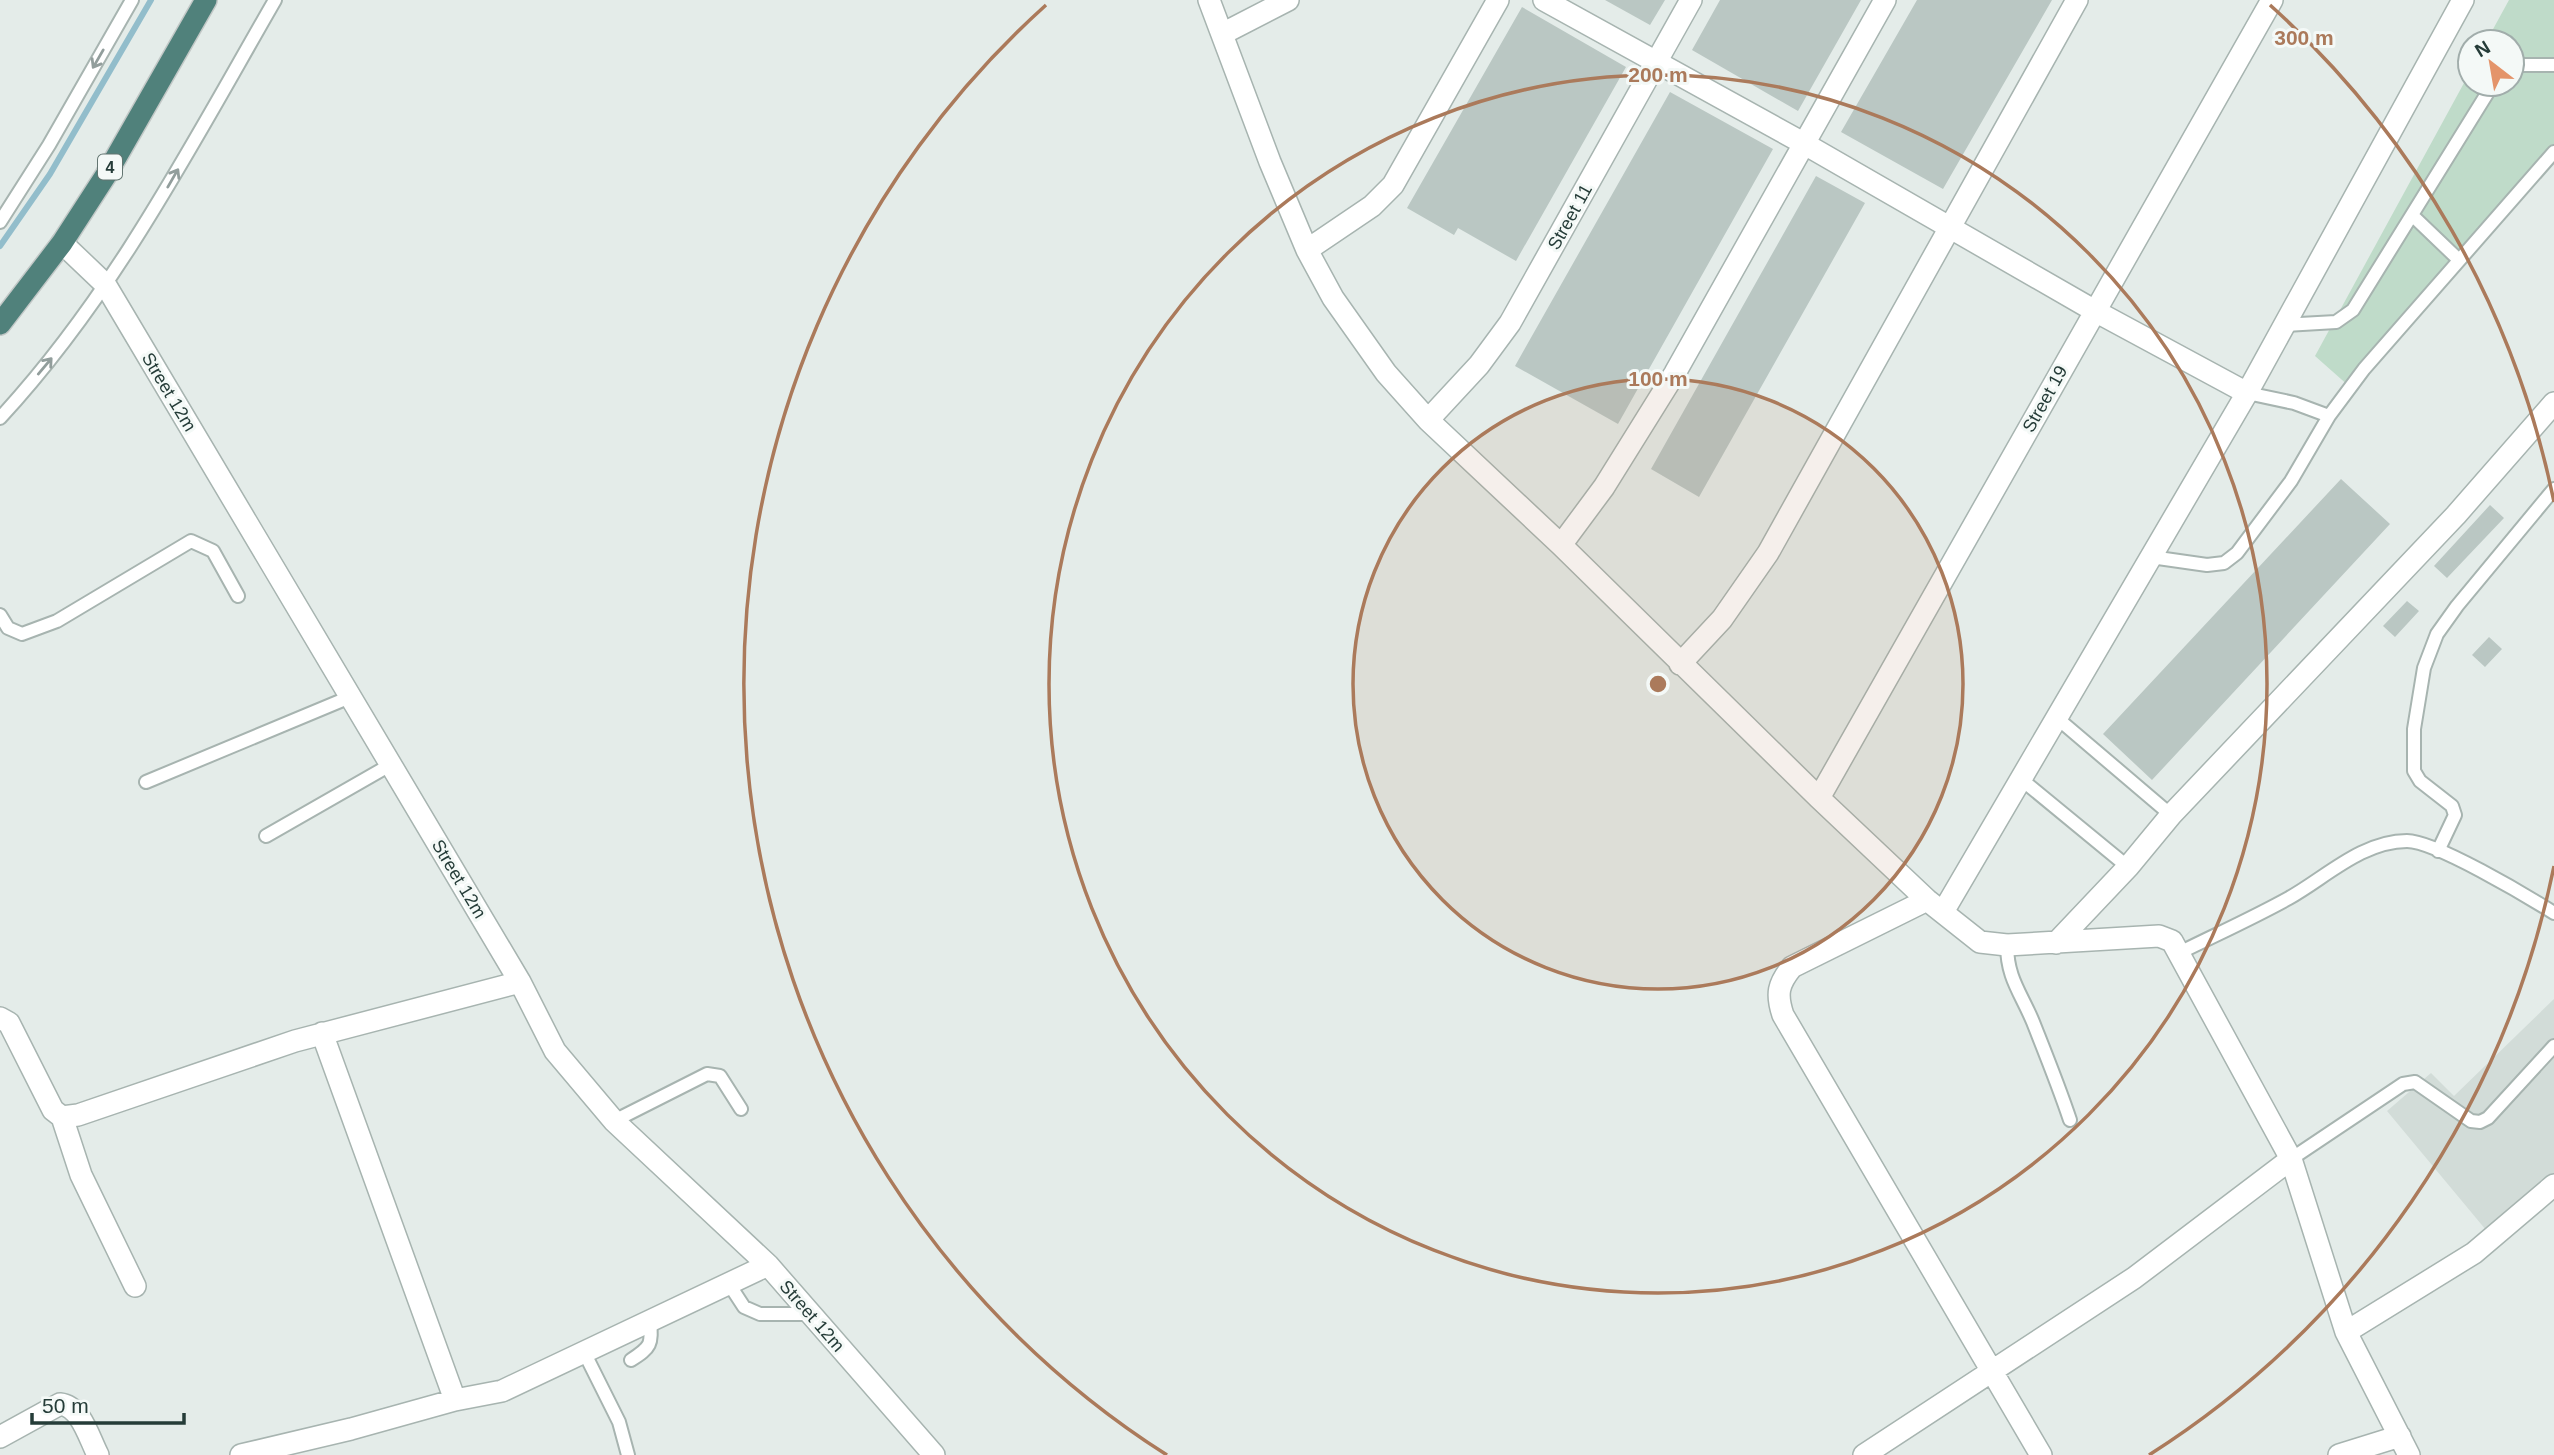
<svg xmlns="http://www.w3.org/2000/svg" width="2554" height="1455" font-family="Helvetica,sans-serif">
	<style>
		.built { fill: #d2dcd8 }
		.green { fill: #bfdbc9 }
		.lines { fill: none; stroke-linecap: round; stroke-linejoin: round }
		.stream { stroke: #92bdcb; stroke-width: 6 }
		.building { fill: #bac7c3 }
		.service-casing { stroke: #a7b4b0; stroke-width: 16 }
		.minor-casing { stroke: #a7b4b0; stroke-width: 24 }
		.trunk-casing { stroke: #c2c8c7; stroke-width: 24 }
		.service { stroke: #fff; stroke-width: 12 }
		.minor { stroke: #fff; stroke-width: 21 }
		.trunk { stroke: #50817b; stroke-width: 21 }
		.oneway { stroke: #929e9c }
		.ring { fill: none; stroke: #ab7a5b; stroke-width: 3.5 }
		.labels { text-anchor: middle; stroke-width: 6; stroke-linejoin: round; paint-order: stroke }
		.shield { fill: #f4f9f7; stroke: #637571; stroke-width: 2 }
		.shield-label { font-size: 16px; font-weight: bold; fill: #253c38 }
		.street-label { font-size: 18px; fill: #253c38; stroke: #f4f9f7 }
		.centre { fill: #ab7a5b; stroke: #f4f9f7; stroke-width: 3.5 }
		.ring-label { font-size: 21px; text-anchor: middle; font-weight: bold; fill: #ab7a5b; stroke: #f4f9f7; stroke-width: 6; stroke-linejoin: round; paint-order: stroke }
	</style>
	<rect width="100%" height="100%" fill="#e4ece9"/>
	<!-- built -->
	<path class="built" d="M2554,999V1175L2486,1230L2387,1111L2431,1073L2454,1096Z"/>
	<!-- green -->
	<path class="green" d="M2509,0H2554V152L2350,387L2315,356L2470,72V84H2512V42H2486Z"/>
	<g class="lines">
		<!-- stream -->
		<path class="stream" d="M0,246L50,174L151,0"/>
	</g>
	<!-- building -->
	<path class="building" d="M1605,0H1665L1650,25Z
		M1720,0H1861L1798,111L1692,50Z
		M1917,0H2052L1943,189L1841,132Z
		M1522,7L1626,67L1516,261L1458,228L1454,235L1407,208Z
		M1670,92L1773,149L1618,424L1515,366Z
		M1816,176L1865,203L1699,497L1651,469Z
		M2341,479L2390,524L2152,780L2103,734Z
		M2490,505L2504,518L2447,578L2434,566Z
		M2407,601L2419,611L2395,637L2383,626Z
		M2489,637L2502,649L2485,667L2472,655Z"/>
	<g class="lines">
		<defs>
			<path id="service" d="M2512,65H2554
				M2413,216L2459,260
				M0,222L49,145L132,0
				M2284,325L2336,322L2353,310L2493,84
				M2247,393L2294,403L2329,416
				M0,418C114,295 192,144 275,0
				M2151,557L2207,565L2224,563L2237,553L2291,481L2329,416L2364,369L2554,152
				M0,615L8,628L22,634L57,621L191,541L213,551L238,596
				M2057,718L2171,815
				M2021,779L2128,867
				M146,782L350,697
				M266,836L390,765
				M2438,851L2455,815L2452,806L2420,781L2414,771V729L2424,668L2437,634L2457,606L2554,489
				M2007,945C2007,978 2021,993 2033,1022C2046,1055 2059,1087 2070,1120
				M2179,953C2215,935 2253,918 2289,898C2325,878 2362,841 2407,841C2435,841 2527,896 2554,913
				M614,1121L707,1074L720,1076L741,1109
				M2291,1159L2403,1084L2415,1082L2471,1121L2480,1122L2488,1118L2554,1046
				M729,1284L744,1307L760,1314H811
				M584,1352L619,1422L628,1455
				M631,1360C651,1347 652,1345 650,1321"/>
			<path id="minor" d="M1209,0L1270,162L1307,250L1333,298L1386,373L1428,420L1561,545L1819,798L1927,900L1980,942L2007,945L2159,936L2172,941L2291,1159L2346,1332L2409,1455
				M1544,0L1803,143L2095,311L2247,393
				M1222,34L1288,0
				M62,243L105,284L520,982L555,1051L614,1121L768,1265L934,1455
				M1307,250L1372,206L1393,185L1498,0
				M1428,420L1479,365L1510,323L1691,0
				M1561,545L1604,487L1675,373L1885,0
				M1680,664L1722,619L1768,553L2077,0
				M1819,798L2272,0
				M1927,900L1792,967C1778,984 1776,994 1783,1015L2041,1455
				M1943,912L2247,393L2463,0
				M2056,943L2128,867L2171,815L2456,515L2554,403
				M0,1018L9,1023L53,1110L62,1117L81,1175L135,1286
				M322,1033L455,1400
				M62,1117L78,1115L295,1041L520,982
				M2346,1332L2474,1253L2554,1185
				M0,1437L60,1404C81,1406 89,1438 98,1455
				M241,1455L351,1429L455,1400L502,1391L768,1265
				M1864,1455L2134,1278L2291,1159
				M2339,1455L2400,1436"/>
			<path id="trunk" d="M0,324L62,243L106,175L206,0"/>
		</defs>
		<!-- service casing -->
		<use href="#service" class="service-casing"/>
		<!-- minor casing -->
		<use href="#minor" class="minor-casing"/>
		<!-- trunk casing -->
		<use href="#trunk" class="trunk-casing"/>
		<!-- service -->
		<use href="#service" class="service"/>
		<!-- minor -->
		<use href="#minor" class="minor"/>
		<!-- trunk -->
		<use href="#trunk" class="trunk"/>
	</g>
	<!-- one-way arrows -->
	<defs><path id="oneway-shaft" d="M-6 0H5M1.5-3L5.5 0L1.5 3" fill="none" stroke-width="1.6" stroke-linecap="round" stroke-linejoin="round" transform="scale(1.75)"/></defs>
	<g class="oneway">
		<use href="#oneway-shaft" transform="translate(98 59) rotate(120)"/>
		<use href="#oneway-shaft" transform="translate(173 178) rotate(-60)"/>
		<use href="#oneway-shaft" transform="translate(45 366) rotate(-50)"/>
	</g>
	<!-- distance rings -->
	<circle cx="1658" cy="684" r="305" fill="#ab7a5b" fill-opacity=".12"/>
	<g class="ring">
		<circle cx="1658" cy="684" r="305"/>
		<circle cx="1658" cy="684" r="609"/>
		<path d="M2554 866A914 914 0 0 1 2149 1455M1167 1455A914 914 0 0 1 1046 5M2270 5A914 914 0 0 1 2554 502"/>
	</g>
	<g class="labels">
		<!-- shield labels -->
		<rect class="shield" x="98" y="154.5" width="24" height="25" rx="5"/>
		<g class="shield-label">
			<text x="110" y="173">4</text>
		</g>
		<!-- street labels -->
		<g class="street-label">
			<text transform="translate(1570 217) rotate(-61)" y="6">Street 11</text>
			<text transform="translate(169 392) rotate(59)" y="6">Street 12m</text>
			<text transform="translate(2045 399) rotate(-61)" y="6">Street 19</text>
			<text transform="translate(459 879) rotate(59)" y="6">Street 12m</text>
			<text transform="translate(812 1316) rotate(49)" y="6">Street 12m</text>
		</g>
	</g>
	<circle cx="1658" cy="684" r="10" class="centre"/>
	<g class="ring-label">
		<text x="2304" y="45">300 m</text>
		<text x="1658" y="82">200 m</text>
		<text x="1658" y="386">100 m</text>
	</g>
	<!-- north arrow -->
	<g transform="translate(2491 63) rotate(329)"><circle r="33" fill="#f4f9f7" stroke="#a1adab" stroke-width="2"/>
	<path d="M0-5L12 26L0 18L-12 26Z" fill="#e4946a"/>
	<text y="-10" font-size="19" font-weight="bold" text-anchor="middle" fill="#253c38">N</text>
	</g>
	<!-- scale -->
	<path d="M32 1413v10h152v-10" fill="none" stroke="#253c38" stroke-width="3.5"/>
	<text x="42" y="1413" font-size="21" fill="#253c38" stroke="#f4f9f7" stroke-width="5" paint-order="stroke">50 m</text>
</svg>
